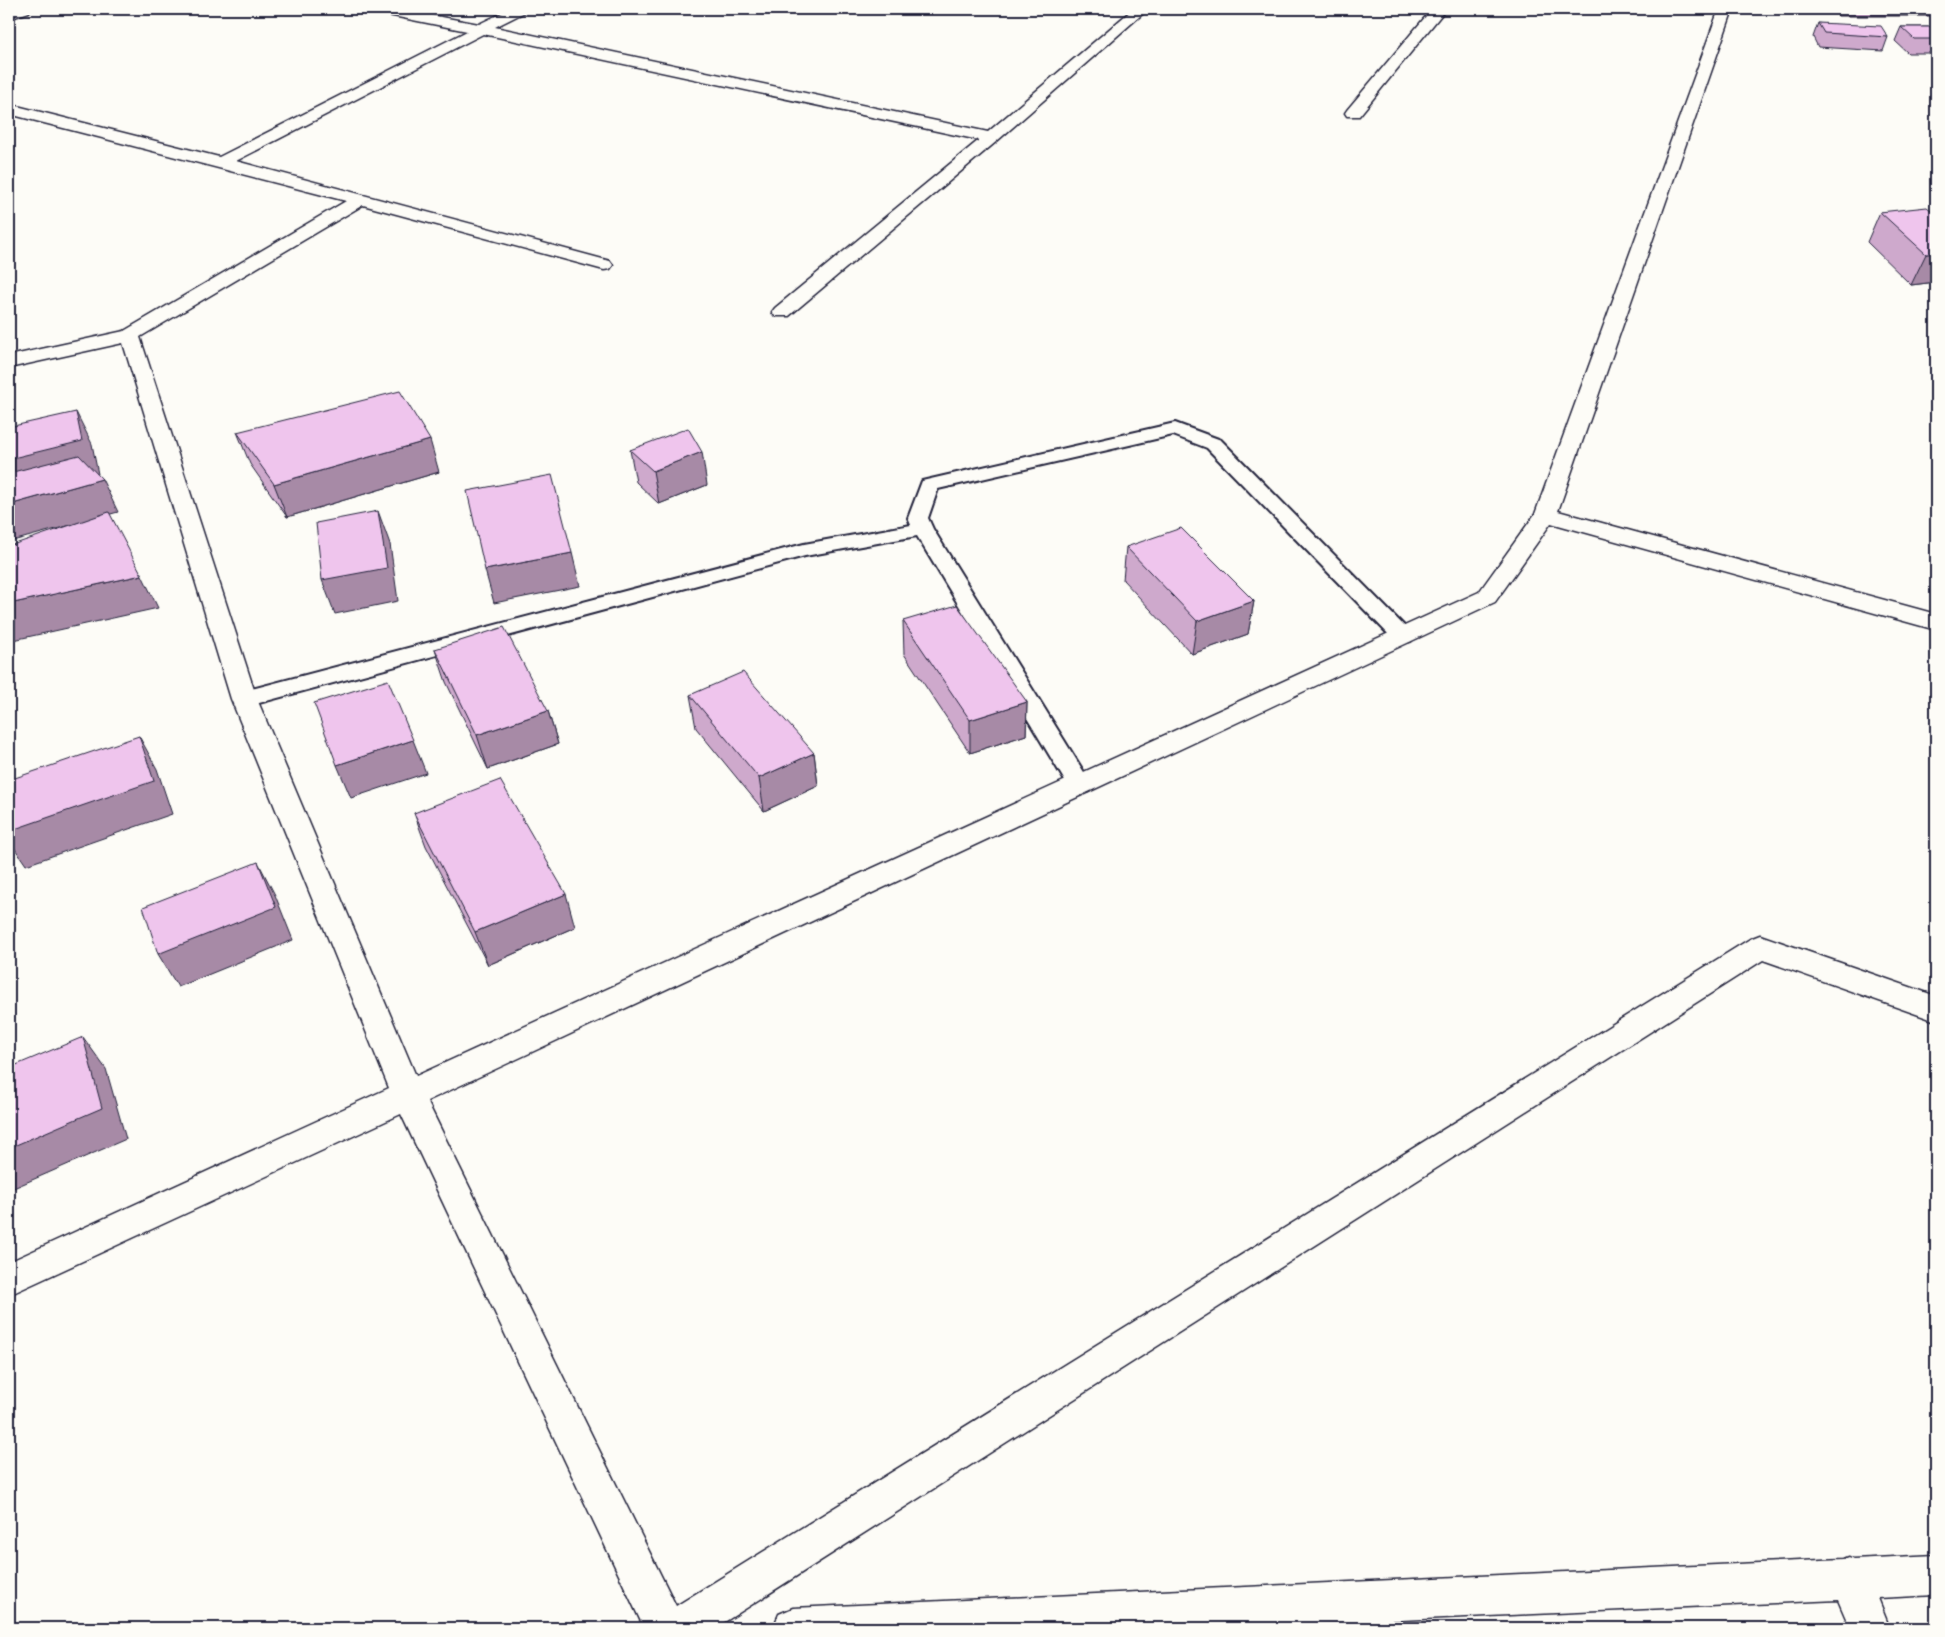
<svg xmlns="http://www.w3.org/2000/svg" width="1945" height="1637" font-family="Itim,sans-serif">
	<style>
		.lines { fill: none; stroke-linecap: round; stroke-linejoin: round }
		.service-casing { stroke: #22223b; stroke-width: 4 }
		.minor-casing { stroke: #22223b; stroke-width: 3 }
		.service { fill: #fdfcf7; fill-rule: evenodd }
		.minor { fill: #fdfcf7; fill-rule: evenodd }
		.wall { fill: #cea9cc; stroke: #22223b }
		.shaded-wall { fill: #a78aa6; stroke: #22223b }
		.building { fill: #efc5ed; stroke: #22223b }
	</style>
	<rect width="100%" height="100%" fill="#fdfcf7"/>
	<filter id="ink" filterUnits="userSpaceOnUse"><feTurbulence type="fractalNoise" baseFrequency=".02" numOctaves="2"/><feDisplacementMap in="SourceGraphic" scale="10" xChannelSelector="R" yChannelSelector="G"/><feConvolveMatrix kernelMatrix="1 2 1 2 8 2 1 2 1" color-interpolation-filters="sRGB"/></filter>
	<g filter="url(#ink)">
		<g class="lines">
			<defs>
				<path id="service" d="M1175,423L1221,440L1414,636L1411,641L1403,643L1395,641L1207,448L1173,435L938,489L928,518L933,529L1092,785L1089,791L1080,794L1071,791L917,536L805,556L244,707L236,705L232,699L236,693L244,691L804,544L911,525L908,518L922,481Z"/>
				<path id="minor" d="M12,9H31L29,12L9,19V10Z
					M371,9H399L479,24L510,9H527L525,12L495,27L988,132L1133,9H1148L997,141L789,316H775L772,312L775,308L979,140L483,34L236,161L610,261L613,265L610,269L604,270L363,205L140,337L257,699L416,1076L1479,592L1535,514L1719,9H1733L1558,511L1936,614V630L1551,523L1495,602L427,1101L676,1606L1750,939L1760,935L1936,996V1021L1763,960L715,1628H644L401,1114L9,1295V1262L389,1088L231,699L123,343L9,368V356L124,331L346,201L9,114V104L219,157L467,31L378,13Z
					M1432,9H1446L1359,116H1347L1345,113L1347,110Z
					M1936,1555V1595L1878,1598L1890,1628H1850L1838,1600L1226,1628H773L779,1614L793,1608L1844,1559L1849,1557L1853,1559Z"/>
			</defs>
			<!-- service casing -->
			<use href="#service" class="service-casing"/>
			<!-- minor casing -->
			<use href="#minor" class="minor-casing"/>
			<!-- service -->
			<use href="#service" class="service"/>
			<!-- minor -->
			<use href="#minor" class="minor"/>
		</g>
		<!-- wall -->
		<path class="wall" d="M1834,9H1936V16H1838Z
			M1818,23L1888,37L1883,51L1818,47L1813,37Z
			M1901,27H1936V53H1908L1895,41Z
			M1880,212L1936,214V282L1911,285L1867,242Z
			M237,432L439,472L287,517L250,464Z
			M630,450L707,485L659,504L636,482Z
			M1126,547L1254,601L1248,634L1192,654L1123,580Z
			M903,621L1027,702L1026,735L970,753L904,654Z
			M435,649L548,711L558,744L488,769L446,682Z
			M690,695L814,753L818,786L764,811L696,728Z
			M414,813L575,927L488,965L426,846Z"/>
		<!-- shaded-wall -->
		<path class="shaded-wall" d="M1936,253V282L1911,285L1926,254Z
			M76,412L92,444L98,474L9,496V459Z
			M430,440L439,472L287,517L274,484Z
			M702,452L707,485L659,504L653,471Z
			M102,479L118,512L9,542V505Z
			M378,511L390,544L398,601L335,614L322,580Z
			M572,553L580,586L494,603L485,570Z
			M142,575L158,608L9,641V604Z
			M1254,601L1248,634L1192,654L1197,621Z
			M1027,702L1026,735L970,753V720Z
			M548,711L558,744L488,769L477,735Z
			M139,736L157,769L172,814L26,865L9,840V831Z
			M413,740L426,773L351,798L337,765Z
			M814,753L818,786L764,811L759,778Z
			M258,862L275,895L293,940L178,987L158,954Z
			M566,894L575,927L488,965L475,932Z
			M83,1037L106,1069L126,1139L9,1190V1148Z"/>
		<!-- building -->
		<path class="building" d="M1818,23L1881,26L1888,37L1824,33Z
			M1901,27H1936V39H1914Z
			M1927,207L1936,214V253L1926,254L1880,212Z
			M400,391L430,440L274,484L237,432Z
			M76,412L82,441L9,459V427Z
			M688,428L702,452L653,471L630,450Z
			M79,455L102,479L9,505V473Z
			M552,475L572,553L485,570L467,491Z
			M378,511L387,568L322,580L316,523Z
			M109,512L142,575L9,604V546Z
			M1181,528L1254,601L1197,621L1126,547Z
			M957,605L1027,702L970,720L903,621Z
			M504,627L548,711L477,735L435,649Z
			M743,672L814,753L759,778L690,695Z
			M388,680L413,740L337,765L314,703Z
			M139,736L154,781L9,831V780Z
			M500,780L566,894L475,932L414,813Z
			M258,862L276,907L158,954L143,907Z
			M83,1037L102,1108L9,1148V1068Z"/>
	</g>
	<!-- margin -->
	<rect width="1945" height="1637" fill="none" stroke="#fdfcf7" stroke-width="30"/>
	<rect x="15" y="15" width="1915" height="1607" fill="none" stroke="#22223b" stroke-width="2" filter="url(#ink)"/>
</svg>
